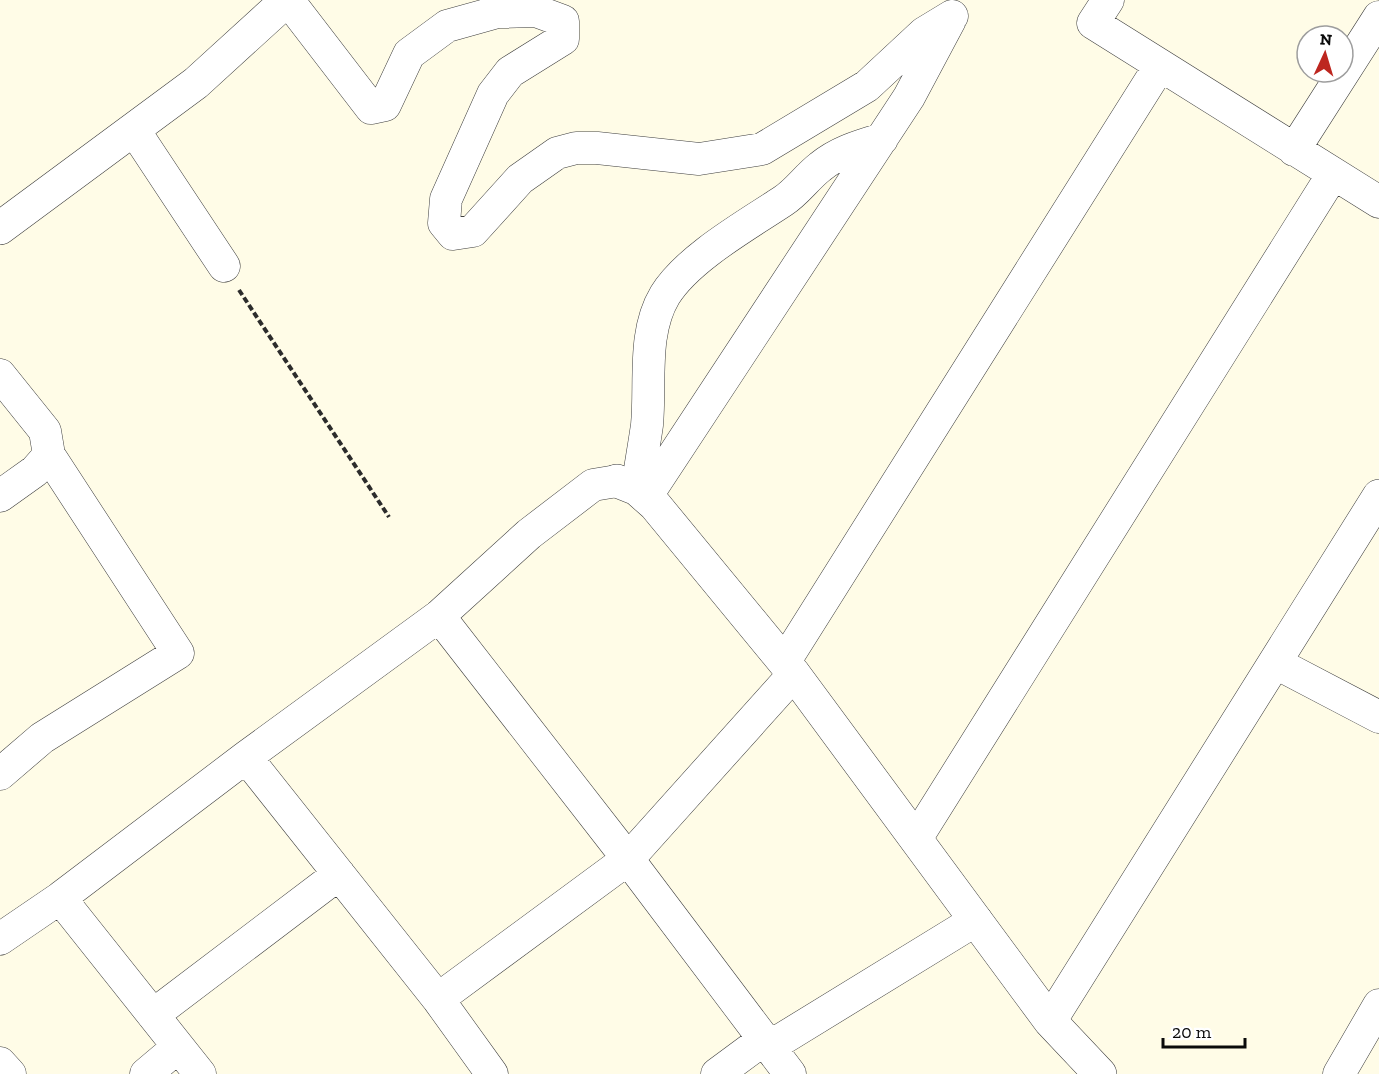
<svg xmlns="http://www.w3.org/2000/svg" width="1379" height="1074" font-family="'Zilla Slab',serif">
	<style>
		.lines { fill: none; stroke-linecap: round; stroke-linejoin: round }
		.minor-casing { stroke: #3d3d3d; stroke-width: 33 }
		.tertiary-casing { stroke: #3d3d3d; stroke-width: 34 }
		.path { stroke: #2c2c2c; stroke-width: 4; stroke-dasharray: 6 3; stroke-linecap: butt }
		.minor { stroke: #fff; stroke-width: 32 }
		.tertiary { stroke: #fff; stroke-width: 33 }
	</style>
	<rect width="100%" height="100%" fill="#fffce7"/>
	<g class="lines">
		<defs>
			<path id="minor" d="M288,0L371,108L385,105L409,54L447,26L497,12L536,11L563,21V39L510,72L493,94L446,199L444,223L453,234L473,231L520,179L557,153L576,148H597L699,159L762,149L867,86L924,33L952,16
				M1108,0L1093,23L1379,202
				M134,130L224,266
				M1294,150L1379,17
				M0,375L45,431L49,455L178,653L42,738L0,774
				M637,489C640,468 644,446 647,425C651,383 642,333 665,295C688,258 747,225 783,201C797,192 807,177 820,167C838,152 859,146 882,139
				M0,496L35,471L49,455
				M646,497L909,97L950,20
				M439,616L628,859L790,1074
				M785,661L1159,67
				M1276,663L1379,717
				M246,757L438,999L492,1074
				M916,839L1333,174
				M60,898L200,1074
				M0,939L60,898L246,757L439,616L529,534L593,485L617,481
				M438,999L628,859L794,674
				M153,1015L339,874
				M769,1047L976,920
				M0,1063L10,1074
				M146,1074L178,1047
				M717,1074L763,1040
				M1339,1074L1379,1005"/>
			<path id="tertiary" d="M0,228L196,83L287,0
				M617,481L637,489L655,505L794,674L1050,1021L1100,1074
				M1050,1021L1379,496"/>
		</defs>
		<!-- minor casing -->
		<use href="#minor" class="minor-casing"/>
		<!-- tertiary casing -->
		<use href="#tertiary" class="tertiary-casing"/>
		<!-- path -->
		<path class="path" d="M239,290L389,517"/>
		<!-- minor -->
		<use href="#minor" class="minor"/>
		<!-- tertiary -->
		<use href="#tertiary" class="tertiary"/>
	</g>
	<!-- north arrow -->
	<g transform="translate(1325 54) rotate(4)"><circle r="28" fill="#ffffff" stroke="#9d9d9d" stroke-width="1.5"/>
	<path d="M0-4.5L10 22L0 15L-10 22Z" fill="#bd261f"/>
	<text y="-9" font-size="16" font-weight="bold" text-anchor="middle" fill="#0a0a0a">N</text>
	</g>
	<!-- scale -->
	<path d="M1163 1038v9h82v-9" fill="none" stroke="#0a0a0a" stroke-width="3"/>
	<text x="1172" y="1038" font-size="18" fill="#0a0a0a" stroke="#ffffff" stroke-width="4.5" paint-order="stroke">20 m</text>
</svg>
